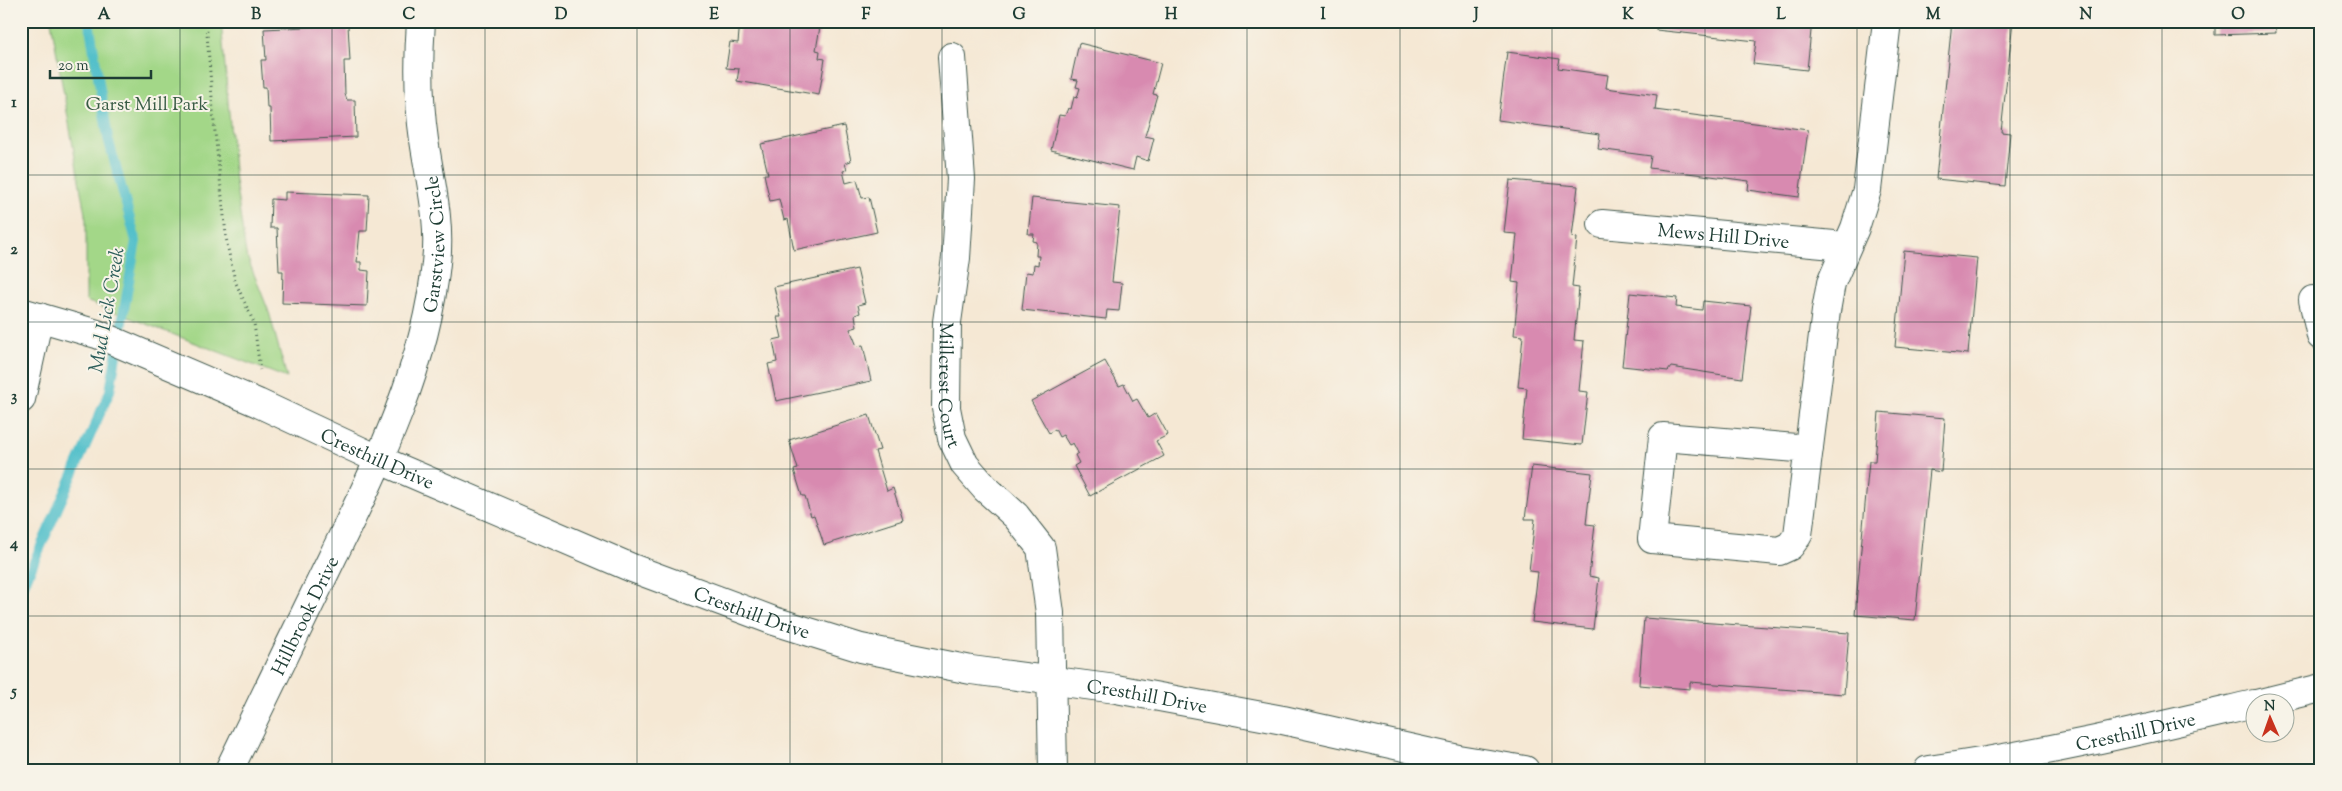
<svg xmlns="http://www.w3.org/2000/svg" width="2342" height="791" font-family="'Sorts Mill Goudy',serif">
	<style>
		.green { fill: #a3d788; stroke: #618a5e }
		.lines { fill: none; stroke-linecap: round; stroke-linejoin: round }
		.stream { stroke: #53c0ca; stroke-width: 10 }
		.building { fill: #d88ab0 }
		.minor-casing { stroke: #3f574c; stroke-width: 30 }
		.path { stroke: #3f574c; stroke-width: 3; stroke-dasharray: 1 4; stroke-linecap: butt }
		.minor { stroke: #fff; stroke-width: 28 }
		.grid { fill: none; stroke: #1f3d34; stroke-width: 1; stroke-opacity: 0.55 }
		.labels { text-anchor: middle; stroke-width: 4; stroke-linejoin: round; paint-order: stroke }
		.park-label { font-size: 19px; fill: #395c45; stroke: #f7f3e8 }
		.street-label { font-size: 19px; fill: #1f3d34; stroke: #f7f3e8 }
		.water-label { font-size: 20px; font-style: italic; fill: #2c5e5a; stroke: #f7f3e8 }
		.neatline { fill: none; stroke: #1f3d34; stroke-width: 2 }
		.grid-label { font-size: 16px; text-anchor: middle; font-weight: bold; fill: #1f3d34 }
	</style>
	<rect width="100%" height="100%" fill="#f7f3e8"/>
	<filter id="ink" filterUnits="userSpaceOnUse"><feTurbulence type="fractalNoise" baseFrequency=".02" numOctaves="2"/><feDisplacementMap in="SourceGraphic" scale="10" xChannelSelector="R" yChannelSelector="G"/><feConvolveMatrix kernelMatrix="1 2 1 2 8 2 1 2 1" color-interpolation-filters="sRGB"/></filter>
	<filter id="wash" filterUnits="userSpaceOnUse"><feTurbulence type="fractalNoise" baseFrequency=".0096" numOctaves="4" result="noise"/><feDisplacementMap in="SourceGraphic" scale="20" xChannelSelector="R" yChannelSelector="G"/><feGaussianBlur stdDeviation="1.12" result="paint"/><feColorMatrix in="noise" values="0 0 0 0 0 0 0 0 0 0 0 0 0 0 0 0 0 1.4 0 .05"/><feComposite in="paint" operator="in"/></filter>
	<g filter="url(#wash)">
		<rect width="100%" height="100%" fill="#f5e8d4"/>
		<!-- green -->
		<path class="green" d="M51,21H221L235,181L246,254L269,312L287,378L86,301V220Z"/>
		<g class="lines">
			<!-- stream -->
			<path class="stream" d="M21,591L110,391L136,241L108,138L89,21"/>
		</g>
		<g id="blocks">
			<!-- building -->
			<path class="building" d="M740,21H821L816,50L820,51L819,58L825,59L819,95L737,81L739,69L726,68L730,42L738,43Z
				M1657,21H1812L1807,70L1753,64L1756,41L1656,30Z
				M1952,21H2013L2001,132L2010,133L2005,186L1936,179Z
				M2215,21H2275L2276,33L2215,35Z
				M348,25L350,61H344L345,94L347,100H355L356,137L271,141L270,108H267L266,87H263L261,60H266L264,29Z
				M1079,43L1161,63L1153,94L1157,95L1145,136L1154,138L1148,161L1136,157L1133,170L1051,150L1059,115L1065,116L1068,108L1071,109L1074,97L1077,98L1080,88L1076,87L1078,80L1071,79Z
				M1507,52L1560,59L1558,68L1608,75L1606,88L1657,95L1655,110L1808,130L1799,197L1748,190L1749,181L1649,168L1651,156L1598,149L1600,134L1498,120Z
				M844,126L851,161L845,163L847,170L843,171L846,183L857,180L862,198L869,197L877,232L794,250L788,219L784,220L779,199L770,201L764,174H768L761,144Z
				M1510,180L1578,186L1572,237L1577,238L1572,287L1579,288L1574,340L1584,341L1579,391L1588,392L1582,445L1522,439L1527,388L1518,387L1523,336L1514,335L1519,283L1512,282L1517,234L1504,233Z
				M285,192L369,195L367,231H360L357,262H361V270L369,271L367,306L282,303L283,271H279L277,228H270L271,199L285,200Z
				M1032,198L1120,207L1112,282L1122,283L1119,311L1107,310L1106,319L1022,310L1026,272L1033,273L1034,264L1038,265L1039,256H1036L1037,242L1033,241L1034,234H1028Z
				M1904,251L1977,258L1968,354L1895,347Z
				M857,269L865,303L858,305L860,313L855,315L857,327L850,329L857,346L863,345L871,381L776,401L768,364L777,362L773,340L782,338L777,317H781L774,287Z
				M1630,293L1677,298L1676,307L1702,310L1703,301L1751,306L1742,378L1671,367L1668,371L1622,366Z
				M1105,361L1119,386L1124,384L1133,401L1137,399L1148,418L1156,413L1168,435L1156,441L1164,456L1090,496L1074,466L1079,463L1075,455L1078,453L1073,443L1069,445L1063,435L1059,437L1055,429L1049,433L1031,401Z
				M1879,412L1945,418L1941,472L1930,470L1915,620L1855,615L1869,461H1875Z
				M869,415L880,450L875,451L887,491L893,488L903,520L824,545L814,515L811,516L805,496H802L794,470L798,469L789,440Z
				M1532,466L1592,473L1586,524L1595,525L1589,576L1599,578L1593,629L1532,622L1538,572L1529,571L1535,519H1525Z
				M1644,618L1849,633L1844,694L1690,682V689L1639,685Z"/>
		</g>
	</g>
	<g filter="url(#ink)">
		<use href="#blocks" fill-opacity="0" stroke="#3f574c" stroke-width="1"/>
		<g class="lines">
			<defs>
				<g id="minor">
					<path id="s1" d="M952,57L961,179L956,258L947,322L946,408L952,438L965,465L985,488L1016,516L1041,548L1050,613L1053,770"/>
					<path id="s2" d="M1602,224L1845,246"/>
					<path d="M2313,300L2321,336"/>
					<path id="s3" d="M21,312L97,334L258,403L380,460L632,568L774,621L861,648L971,670L1116,689L1283,720L1458,759L1525,770"/>
					<path d="M21,399L39,317"/>
					<path d="M1809,449L1663,437L1652,539L1779,551L1790,546L1798,535L1826,311L1831,283L1855,228L1867,190L1887,21"/>
					<path d="M2256,704L2321,688"/>
					<path id="s4" d="M229,770C264,698 299,626 334,554C379,462 426,367 436,263C441,221 430,181 424,140C418,99 418,63 421,21"/>
					<path id="s5" d="M1928,770C2038,755 2146,729 2254,704"/>
				</g>
			</defs>
			<!-- minor casing -->
			<use href="#minor" class="minor-casing"/>
			<!-- path -->
			<path class="path" d="M206,21L214,123L227,244L235,281L254,323L260,370"/>
			<!-- minor -->
			<use href="#minor" class="minor"/>
		</g>
	</g>
	<!-- grid -->
	<path class="grid" d="M180,21V770M332,21V770M485,21V770M637,21V770M790,21V770M942,21V770M1095,21V770M1247,21V770M1400,21V770M1552,21V770M1705,21V770M1857,21V770M2010,21V770M2162,21V770M21,175H2321M21,322H2321M21,469H2321M21,616H2321"/>
	<g class="labels">
		<!-- park labels -->
		<g class="park-label">
			<text x="147" y="110">Garst Mill Park</text>
		</g>
		<!-- street labels -->
		<g class="street-label">
			<text dy="7" stroke="none"><textPath href="#s2" startOffset="122">Mews Hill Drive</textPath></text>
			<text dy="7" stroke="none"><textPath href="#s4" startOffset="569">Garstview Circle</textPath></text>
			<text dy="7" stroke="none"><textPath href="#s1" startOffset="329">Millcrest Court</textPath></text>
			<text dy="7" stroke="none"><textPath href="#s3" startOffset="386">Cresthill Drive</textPath></text>
			<text dy="7" stroke="none"><textPath href="#s3" startOffset="791">Cresthill Drive</textPath></text>
			<text dy="7" stroke="none"><textPath href="#s4" startOffset="172">Hillbrook Drive</textPath></text>
			<text dy="7" stroke="none"><textPath href="#s3" startOffset="1196">Cresthill Drive</textPath></text>
			<text dy="7" stroke="none"><textPath href="#s5" startOffset="211">Cresthill Drive</textPath></text>
		</g>
		<!-- water labels -->
		<g class="water-label">
			<text transform="translate(106 310) rotate(-80)" y="7">Mud Lick Creek</text>
		</g>
	</g>
	<!-- margin -->
	<rect width="2342" height="791" fill="none" stroke="#f7f3e8" stroke-width="55"/>
	<!-- north arrow -->
	<g transform="translate(2270 718) rotate(358)"><circle r="24" fill="#f7f3e8" stroke="#a1aaa0"/>
	<path d="M0-4L9 19L0 12L-9 19Z" fill="#c8321e"/>
	<text y="-8" font-size="14" font-weight="bold" text-anchor="middle" fill="#1f3d34">N</text>
	</g>
	<!-- scale -->
	<path d="M50 70v8h101v-8" fill="none" stroke="#1f3d34" stroke-width="2.5"/>
	<text x="58" y="70" font-size="15" fill="#1f3d34" stroke="#f7f3e8" stroke-width="4" paint-order="stroke">20 m</text>
	<rect x="28" y="28" width="2286" height="736" class="neatline"/>
	<g class="grid-label">
		<text x="104" y="19">A</text>
		<text x="256" y="19">B</text>
		<text x="409" y="19">C</text>
		<text x="561" y="19">D</text>
		<text x="714" y="19">E</text>
		<text x="866" y="19">F</text>
		<text x="1019" y="19">G</text>
		<text x="1171" y="19">H</text>
		<text x="1323" y="19">I</text>
		<text x="1476" y="19">J</text>
		<text x="1628" y="19">K</text>
		<text x="1781" y="19">L</text>
		<text x="1933" y="19">M</text>
		<text x="2086" y="19">N</text>
		<text x="2238" y="19">O</text>
		<text x="14" y="107">1</text>
		<text x="14" y="254">2</text>
		<text x="14" y="401">3</text>
		<text x="14" y="548">4</text>
		<text x="14" y="696">5</text>
	</g>
</svg>
